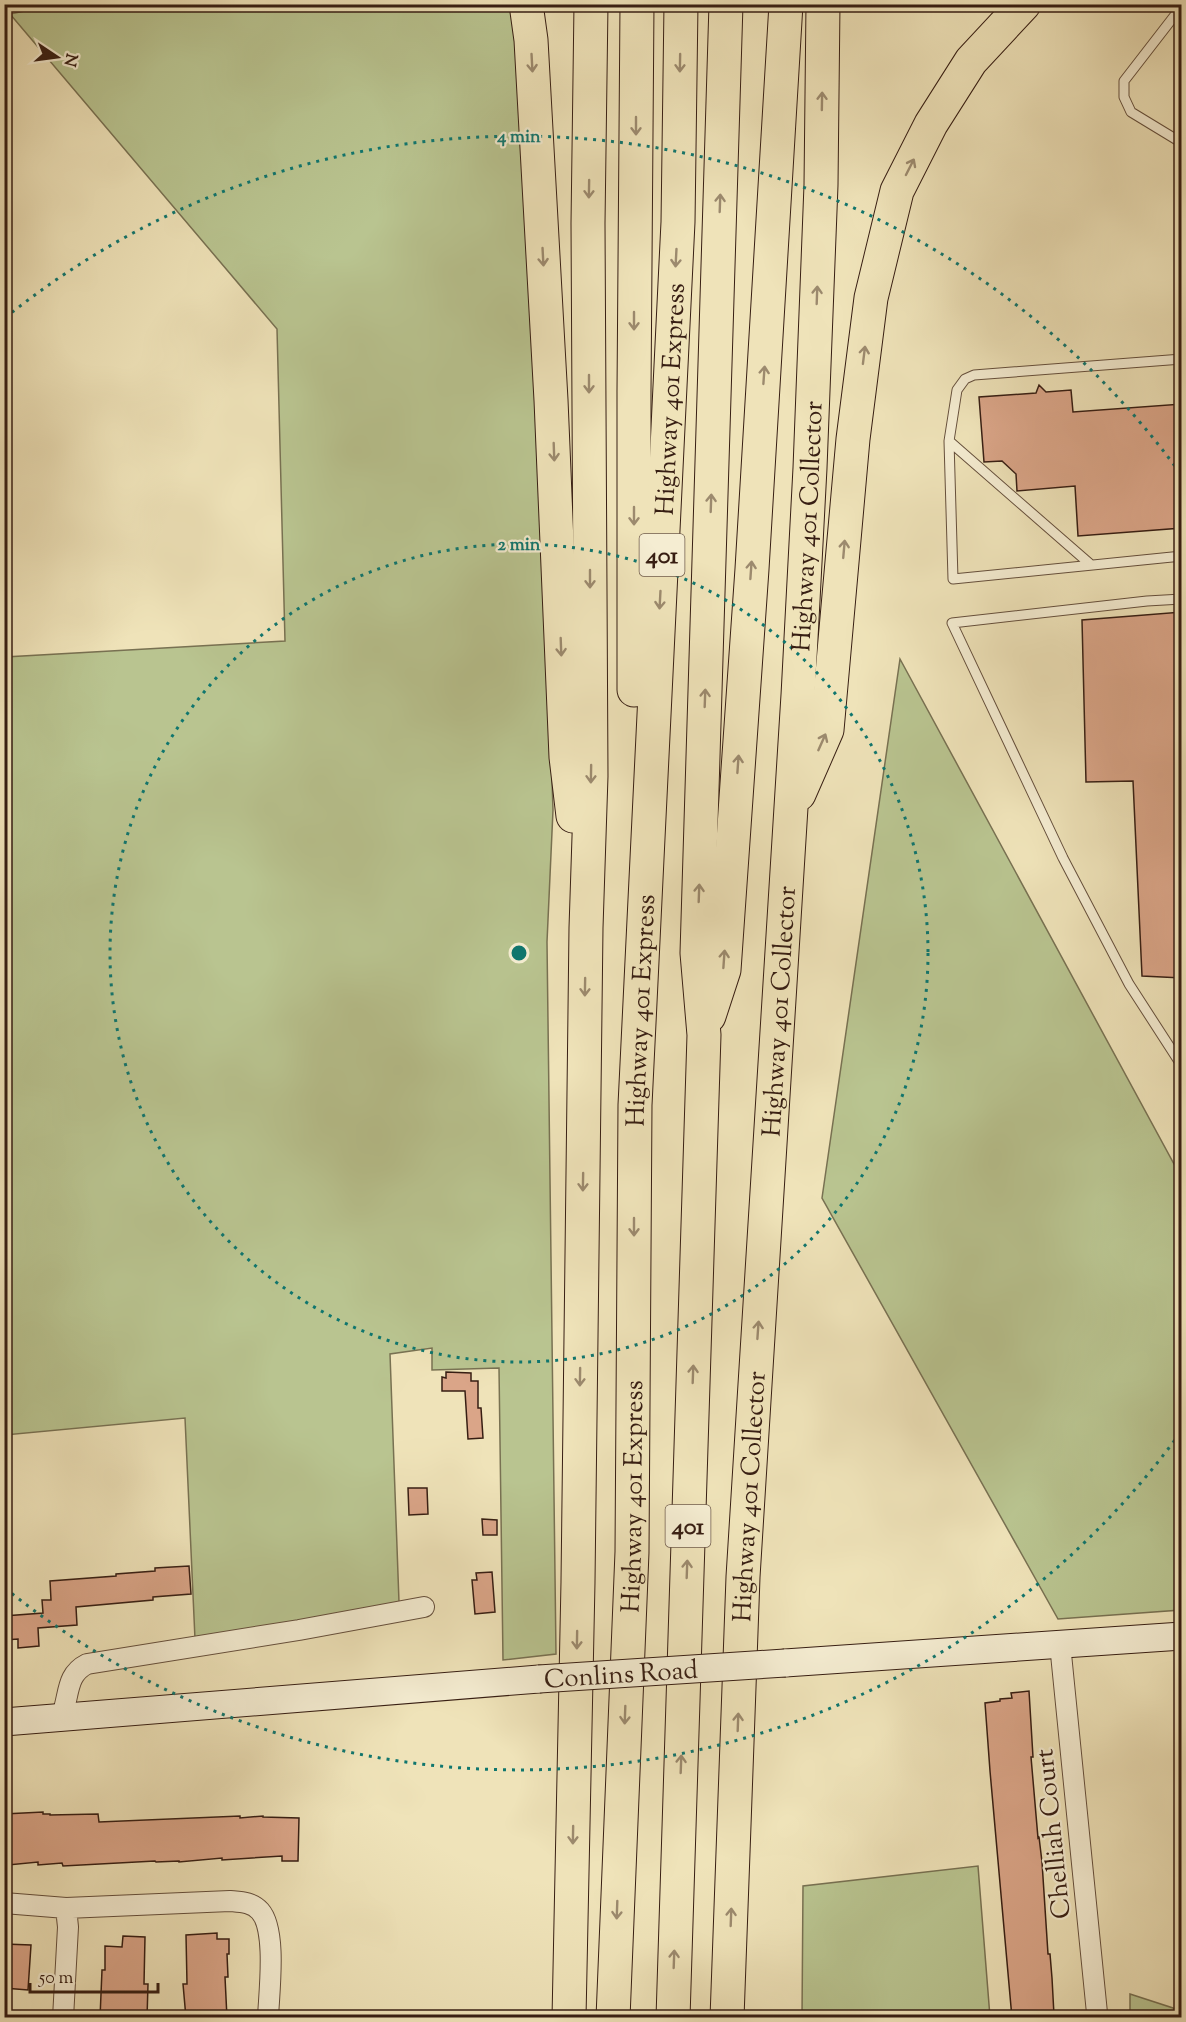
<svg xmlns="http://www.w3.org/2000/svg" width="1186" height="2022" font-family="'Sorts Mill Goudy',serif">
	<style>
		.green { fill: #b9c490; stroke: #787152; stroke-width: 1.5 }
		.building { fill: #daa588; stroke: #371e13; stroke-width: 1.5 }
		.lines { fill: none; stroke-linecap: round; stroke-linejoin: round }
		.lane-casing { stroke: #654f3c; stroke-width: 11 }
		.street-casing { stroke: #654f3c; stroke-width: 22 }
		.secondary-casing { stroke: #371e13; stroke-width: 29 }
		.highway-casing { stroke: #371e13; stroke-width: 35 }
		.lane { stroke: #f5edd2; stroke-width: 9 }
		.street { stroke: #f5edd2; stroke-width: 20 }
		.secondary { stroke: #f5edd2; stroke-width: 27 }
		.highway { stroke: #efe3b9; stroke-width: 33 }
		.secondary-bridge-casing { stroke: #371e13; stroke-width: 29; stroke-linecap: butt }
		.secondary-bridge { stroke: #f5edd2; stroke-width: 27 }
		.oneway { stroke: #9c8a6e }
		.ring { fill: none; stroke: #0f766e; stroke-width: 3; stroke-dasharray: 3 6 }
		.labels { text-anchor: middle; stroke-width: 4.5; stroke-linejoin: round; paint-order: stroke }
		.shield { fill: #f5edd2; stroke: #705c4c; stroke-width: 1.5 }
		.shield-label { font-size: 24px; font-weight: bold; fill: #371e13 }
		.street-label { font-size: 26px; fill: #371e13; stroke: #f5edd2 }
		.centre { fill: #0f766e; stroke: #f5edd2; stroke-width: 3 }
		.ring-label { font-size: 18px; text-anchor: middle; font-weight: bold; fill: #0f766e; stroke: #f5edd2; stroke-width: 4.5; stroke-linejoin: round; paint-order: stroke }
	</style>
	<rect width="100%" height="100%" fill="#efe3b9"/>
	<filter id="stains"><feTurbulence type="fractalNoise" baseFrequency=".00333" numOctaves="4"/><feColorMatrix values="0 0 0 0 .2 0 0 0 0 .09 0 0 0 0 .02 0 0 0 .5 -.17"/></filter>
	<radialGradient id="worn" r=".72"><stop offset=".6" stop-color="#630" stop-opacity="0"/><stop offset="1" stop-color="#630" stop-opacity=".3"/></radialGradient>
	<!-- green -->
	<path class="green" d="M59,4L511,5L517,37L540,422L553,810L547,942L556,1654L503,1660L499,1368L432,1370V1348L390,1354L399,1602L330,1619L195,1639L185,1418L5,1435V657L285,641L277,329L10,14Z
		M900,659L1181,1177V1610L1058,1619L822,1198Z
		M978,1866L990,2017H802L803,1886Z
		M1130,1994L1173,2008L1181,2017H1130Z"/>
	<!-- building -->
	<path class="building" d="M1039,385L1046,392L1071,390L1073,412L1182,404V528L1078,536L1075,486L1017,491L1016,474L1002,461L984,462L979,397L1036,393Z
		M1182,612V978L1142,976L1133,781L1086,782L1082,620Z
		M446,1372L471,1373V1381H478V1408H481L483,1438L468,1439L465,1391H442V1377L446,1378Z
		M408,1488H427L428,1514L409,1515Z
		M482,1519L497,1520V1535H483Z
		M189,1566L191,1594L153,1597V1600L76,1607L77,1625L38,1628L39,1646L18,1648V1639L4,1640V1616L43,1613L42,1600H51L50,1581L116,1576V1574L155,1571V1568Z
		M492,1572L495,1612L475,1614L472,1580H477L476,1573Z
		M1029,1691L1033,1757H1031L1038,1838L1039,1837L1042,1862L1048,1954H1050L1052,1978L1054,2015H1053V2018H1012L990,1771L985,1703L1000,1701V1699L1012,1698L1011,1693Z
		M43,1812V1814H50V1815L98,1814L99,1822L240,1816V1818L263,1816V1817L299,1818L298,1861H282V1856L222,1860V1858L179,1862V1861L156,1862L155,1861L63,1866L62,1863L38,1865V1862L8,1865L6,1851H4V1814Z
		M217,1933V1939H229V1954H227L228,1977H225L227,2018H186L183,1984H187L186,1935Z
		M123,1936L145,1937L144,1984H148L147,2018H100L102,1970H105V1946L122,1947Z
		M4,1944L31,1945L28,1990L4,1988Z"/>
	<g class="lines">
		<defs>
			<path id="lane" d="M1182,6L1124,81V97L1131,112L1182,143
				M1182,359L974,375L965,379L957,390L949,441L953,579L1182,556
				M949,441L1090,564
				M1182,599L1147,601L952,623L1063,858L1129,984L1182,1066"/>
			<path id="street" d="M1060,1644L1097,2013L1095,2018
				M61,1718C70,1696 65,1675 87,1664L299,1630L424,1607
				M4,1903L66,1908L230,1901C241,1902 252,1902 260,1911C277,1930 269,1992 268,2018
				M63,2018L68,1927L66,1908"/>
			<path id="secondary" d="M785,1663L1182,1636
				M4,1722L539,1679"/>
			<g id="highway">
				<path d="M526,4L531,40L551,400L566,757L573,816"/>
				<path d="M634,690V392L637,4"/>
				<path d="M799,794L827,730L853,439L871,298L897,191L931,124L971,61L1024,4"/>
				<path d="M709,1016L724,970L752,569L786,4"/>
				<path d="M569,2018L578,1582L586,928L591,776L588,223L591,4"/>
				<path id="s1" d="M613,2018L632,1552L635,1105L678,222L681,4"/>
				<path d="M673,2018L704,1035L697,953L726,4"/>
				<path id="s2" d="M727,2018L743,1577L798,695L810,468L821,185L823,4"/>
			</g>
		</defs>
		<!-- lane casing -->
		<use href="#lane" class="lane-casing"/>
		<!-- street casing -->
		<use href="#street" class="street-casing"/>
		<!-- secondary casing -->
		<use href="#secondary" class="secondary-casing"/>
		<!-- highway casing -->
		<use href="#highway" class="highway-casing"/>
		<!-- lane -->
		<use href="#lane" class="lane"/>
		<!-- street -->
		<use href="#street" class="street"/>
		<!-- secondary -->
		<use href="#secondary" class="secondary"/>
		<!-- highway -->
		<use href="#highway" class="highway"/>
		<defs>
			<g id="secondary-bridge">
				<path id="s3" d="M539,1679L785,1663"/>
			</g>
		</defs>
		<!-- secondary-bridge casing -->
		<use href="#secondary-bridge" class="secondary-bridge-casing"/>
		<!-- secondary-bridge -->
		<use href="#secondary-bridge" class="secondary-bridge"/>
	</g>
	<!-- one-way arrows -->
	<defs><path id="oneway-shaft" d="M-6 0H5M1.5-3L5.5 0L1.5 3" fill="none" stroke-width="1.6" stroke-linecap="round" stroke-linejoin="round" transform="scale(1.5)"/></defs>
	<g class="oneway">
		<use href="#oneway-shaft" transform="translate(532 63) rotate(87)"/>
		<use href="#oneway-shaft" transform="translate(680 63) rotate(91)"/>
		<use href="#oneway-shaft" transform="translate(822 101) rotate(-89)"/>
		<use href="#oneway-shaft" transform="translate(636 126) rotate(90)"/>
		<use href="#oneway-shaft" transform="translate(910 167) rotate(-63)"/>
		<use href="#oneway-shaft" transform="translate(589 189) rotate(91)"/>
		<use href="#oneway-shaft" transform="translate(720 203) rotate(-88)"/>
		<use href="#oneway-shaft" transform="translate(543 257) rotate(87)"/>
		<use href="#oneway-shaft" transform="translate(676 258) rotate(93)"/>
		<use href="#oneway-shaft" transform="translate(817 295) rotate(-88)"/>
		<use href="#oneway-shaft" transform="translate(634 321) rotate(90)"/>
		<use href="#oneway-shaft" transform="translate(864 355) rotate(-83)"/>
		<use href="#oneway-shaft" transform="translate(764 375) rotate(-86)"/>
		<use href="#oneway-shaft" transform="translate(589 384) rotate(90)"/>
		<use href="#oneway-shaft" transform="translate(554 452) rotate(88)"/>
		<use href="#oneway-shaft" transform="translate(711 503) rotate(-88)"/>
		<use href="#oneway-shaft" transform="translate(634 516) rotate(90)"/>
		<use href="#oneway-shaft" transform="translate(844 549) rotate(-85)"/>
		<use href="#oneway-shaft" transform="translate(751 570) rotate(-86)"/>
		<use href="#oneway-shaft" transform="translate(590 579) rotate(90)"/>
		<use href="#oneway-shaft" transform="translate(660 600) rotate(93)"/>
		<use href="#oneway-shaft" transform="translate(561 647) rotate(88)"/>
		<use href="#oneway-shaft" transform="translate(705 698) rotate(-88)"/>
		<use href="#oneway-shaft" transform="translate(822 742) rotate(-66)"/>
		<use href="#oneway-shaft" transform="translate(738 764) rotate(-86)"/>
		<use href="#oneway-shaft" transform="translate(591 774) rotate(91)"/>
		<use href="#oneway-shaft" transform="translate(699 893) rotate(-88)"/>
		<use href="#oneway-shaft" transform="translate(724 959) rotate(-86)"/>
		<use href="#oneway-shaft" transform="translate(585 987) rotate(91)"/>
		<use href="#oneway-shaft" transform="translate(583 1182) rotate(91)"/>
		<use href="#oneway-shaft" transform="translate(634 1227) rotate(90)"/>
		<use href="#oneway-shaft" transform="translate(758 1330) rotate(-86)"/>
		<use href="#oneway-shaft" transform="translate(693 1374) rotate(-88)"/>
		<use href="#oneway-shaft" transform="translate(580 1377) rotate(91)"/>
		<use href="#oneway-shaft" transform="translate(687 1569) rotate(-88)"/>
		<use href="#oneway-shaft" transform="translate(577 1640) rotate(91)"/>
		<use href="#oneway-shaft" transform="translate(625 1715) rotate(92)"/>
		<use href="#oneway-shaft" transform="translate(738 1722) rotate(-88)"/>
		<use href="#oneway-shaft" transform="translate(681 1764) rotate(-88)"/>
		<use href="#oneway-shaft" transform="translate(573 1835) rotate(91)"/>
		<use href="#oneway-shaft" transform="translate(617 1910) rotate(92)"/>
		<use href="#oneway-shaft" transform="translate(731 1917) rotate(-88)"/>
		<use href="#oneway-shaft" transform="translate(674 1959) rotate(-88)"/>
	</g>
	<!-- distance rings -->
	<g class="ring">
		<circle cx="519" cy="953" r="409"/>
		<path d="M1180 1433A817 817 0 0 1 5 1588M5 318A817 817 0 0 1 1180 473"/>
	</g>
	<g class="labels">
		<!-- shield labels -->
		<g class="shield">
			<rect x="639.5" y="534" width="45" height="42" rx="4.5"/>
			<rect x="665.5" y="1505" width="45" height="42" rx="4.5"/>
		</g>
		<g class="shield-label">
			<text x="662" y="563">401</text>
			<text x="688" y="1534">401</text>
		</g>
		<!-- street labels -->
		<g class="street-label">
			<text dy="9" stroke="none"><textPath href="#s1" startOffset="1620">Highway 401 Express</textPath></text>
			<text dy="9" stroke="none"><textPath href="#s2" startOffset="1494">Highway 401 Collector</textPath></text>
			<text dy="9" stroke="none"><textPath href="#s1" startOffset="1008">Highway 401 Express</textPath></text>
			<text dy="9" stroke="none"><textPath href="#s2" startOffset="1008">Highway 401 Collector</textPath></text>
			<text dy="9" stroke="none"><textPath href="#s2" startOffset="522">Highway 401 Collector</textPath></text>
			<text dy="9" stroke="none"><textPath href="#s1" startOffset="522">Highway 401 Express</textPath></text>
			<text dy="9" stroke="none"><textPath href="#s3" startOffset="82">Conlins Road</textPath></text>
			<text transform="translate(1052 1834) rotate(-96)" y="9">Chelliah Court</text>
		</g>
	</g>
	<circle cx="519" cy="953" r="9" class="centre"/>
	<g class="ring-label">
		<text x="519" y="142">4 min</text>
		<text x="519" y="550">2 min</text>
	</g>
	<!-- margin -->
	<rect width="1186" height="2022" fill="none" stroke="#efe3b9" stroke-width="24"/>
	<rect x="6" y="6" width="1174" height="2010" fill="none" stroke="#371e13" stroke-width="3"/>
	<rect x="12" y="12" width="1162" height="1998" fill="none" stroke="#371e13" stroke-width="1.5"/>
	<!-- north arrow -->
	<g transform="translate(57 57) rotate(103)" stroke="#f5edd2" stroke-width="4.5" paint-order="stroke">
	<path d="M0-4.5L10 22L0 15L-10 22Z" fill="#371e13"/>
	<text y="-9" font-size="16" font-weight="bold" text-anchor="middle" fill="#371e13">N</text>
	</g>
	<!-- scale -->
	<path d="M30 1983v9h128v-9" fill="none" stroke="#371e13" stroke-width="3"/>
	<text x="39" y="1983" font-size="18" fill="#371e13" stroke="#f5edd2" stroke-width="4.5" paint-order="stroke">50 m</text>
	<rect width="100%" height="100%" filter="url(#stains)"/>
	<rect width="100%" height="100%" fill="url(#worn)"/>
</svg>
